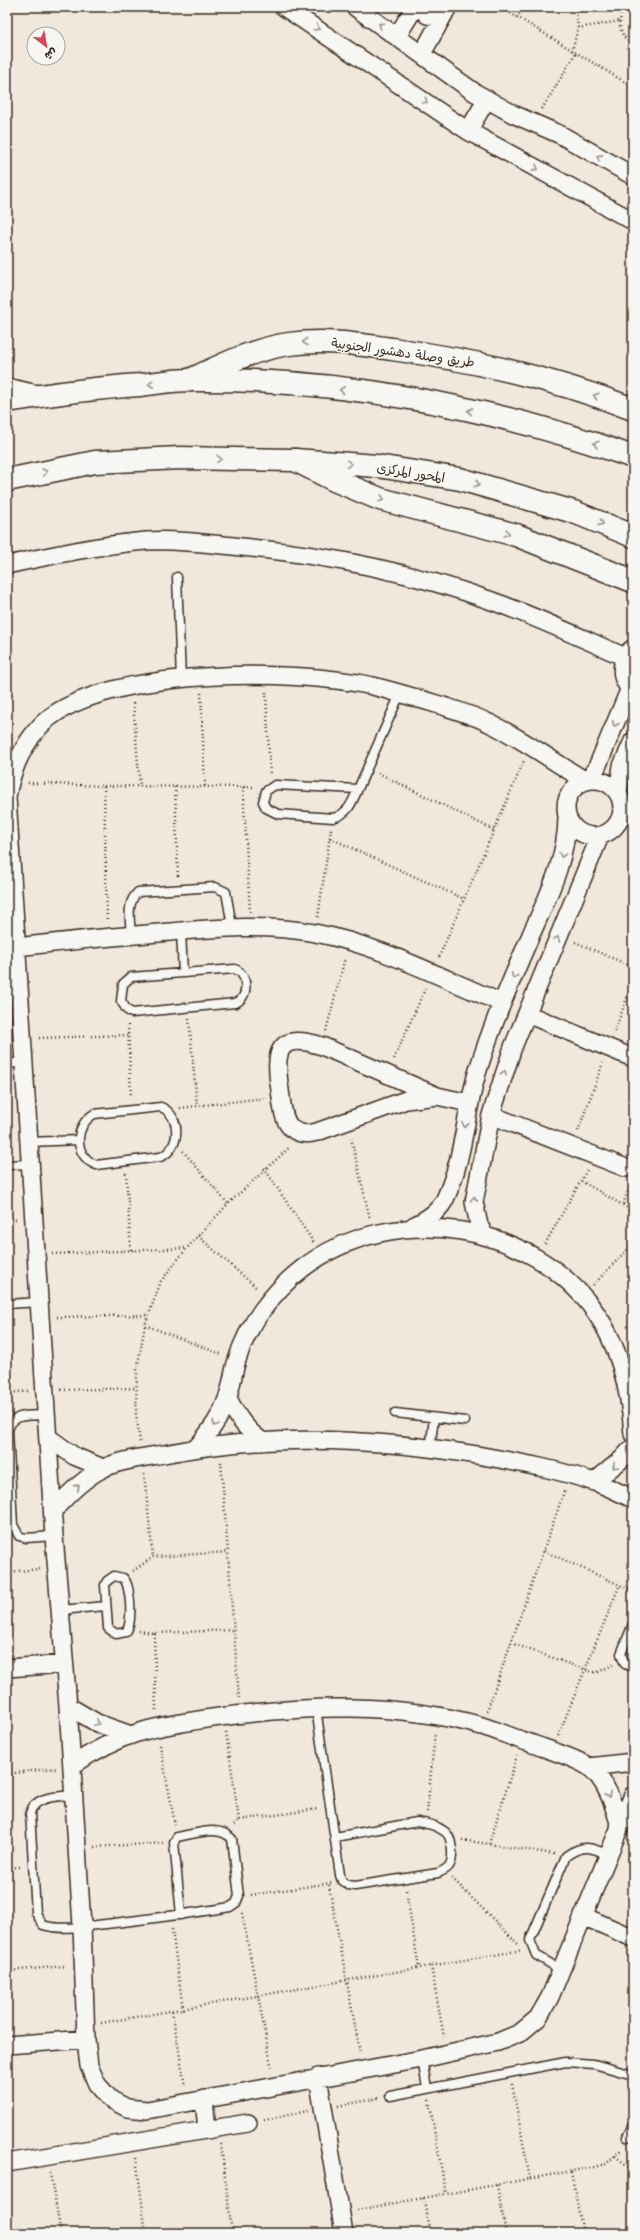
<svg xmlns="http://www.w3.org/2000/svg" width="640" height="2240" font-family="'Comic Neue','Playpen Sans Arabic',sans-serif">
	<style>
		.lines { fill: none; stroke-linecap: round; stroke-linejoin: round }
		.lane-casing { stroke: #3b2a1e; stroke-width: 11 }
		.street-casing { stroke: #3b2a1e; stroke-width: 20 }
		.secondary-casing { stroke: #3b2a1e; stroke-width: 25 }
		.highway-casing { stroke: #3b2a1e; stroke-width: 25 }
		.path { stroke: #3b2a1e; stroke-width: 2.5; stroke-dasharray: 1 3; stroke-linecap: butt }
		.lane { stroke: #f6f6f2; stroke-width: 8 }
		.street { stroke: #f6f6f2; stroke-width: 17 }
		.secondary { stroke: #f6f6f2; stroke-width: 22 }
		.highway { stroke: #f6f6f2; stroke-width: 22 }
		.oneway { stroke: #989088 }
		.labels { text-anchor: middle; stroke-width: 3; stroke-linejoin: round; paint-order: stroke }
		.street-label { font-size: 13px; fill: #3b2a1e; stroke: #f6f6f2 }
	</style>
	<rect width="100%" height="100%" fill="#f0e8dd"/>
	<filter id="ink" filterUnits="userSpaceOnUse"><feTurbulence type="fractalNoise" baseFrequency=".025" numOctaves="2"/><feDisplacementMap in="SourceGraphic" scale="8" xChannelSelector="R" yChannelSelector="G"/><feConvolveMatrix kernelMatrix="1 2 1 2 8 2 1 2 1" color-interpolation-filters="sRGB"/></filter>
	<g filter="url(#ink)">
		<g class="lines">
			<defs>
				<path id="lane" d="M177,577L181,679
					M358,789C352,803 348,814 333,818L278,814L266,808L263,802L266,791L275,785L358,789L400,694
					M181,931L183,973
					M131,935C130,919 126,903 138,892L215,887L226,892L232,926
					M235,969C249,975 249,998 235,1003L132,1013L127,1010L121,1001L123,984L131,977Z
					M7,1064L24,1062
					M161,1107C182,1116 181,1149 160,1157L96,1165C73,1155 74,1126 94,1114Z
					M29,1142L79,1140
					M7,1165L31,1164
					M7,1304L40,1302
					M395,1413L465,1421
					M46,1415C31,1416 13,1412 8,1430L13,1525L19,1536L26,1538L54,1536
					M430,1449L434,1418
					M114,1576L123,1578C131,1584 133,1624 126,1632L116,1634L108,1628L105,1585L107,1581Z
					M60,1610L106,1606
					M633,1624L621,1654L625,1664L633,1667
					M316,1708L340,1875L342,1881L348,1885L355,1886L438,1873C442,1871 446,1870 449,1866C454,1859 453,1836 444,1831C437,1826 426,1823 417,1822L335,1837
					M74,1795C59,1797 35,1795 30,1813L36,1913L43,1925C62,1931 86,1926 106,1924C148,1919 189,1914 230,1907L236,1903L239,1896L232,1839C220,1824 195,1834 177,1837L174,1842L181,1915
					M561,1970L536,1955L530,1940L566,1856C583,1844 591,1847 609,1855
					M422,2059L427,2088
					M390,2096L566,2062L594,2064L633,2075
					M627,2137L633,2125"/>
				<path id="street" d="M284,7L468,131L633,221
					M355,7L474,92L513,114L561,135L633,176
					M421,7L427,15L436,17L444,14
					M397,36L415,7
					M422,54L448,7
					M468,131L487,99
					M7,387L37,394
					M7,565C53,555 99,545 146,541C176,539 212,544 242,547C327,555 412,572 492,601C537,617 581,638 625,657
					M632,649C619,660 619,681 633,690
					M566 808a28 28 0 1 1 56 0a28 28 0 1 1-56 0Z
					M588,780L597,767L630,688
					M586,781C554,762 523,739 489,723C475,716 458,711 443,706C420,699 396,692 373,686C292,669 130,669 59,711C30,728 12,765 7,797L54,1536L68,1706L82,1926L86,2039L89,2066L97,2084L110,2099L127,2108L147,2110L422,2059L498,2042L520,2033L538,2018L550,1997L633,1795
					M618,793L622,766L633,741
					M16,947C67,941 118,936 170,932C219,928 266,924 315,933C380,945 441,978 502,1003
					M527,1014L633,1058
					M437,1096L322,1046C277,1032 274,1051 280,1090C282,1102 282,1123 294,1130C302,1135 309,1134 317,1132L406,1100L437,1096L469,1103
					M491,1115L626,1168
					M413,1226C426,1220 439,1212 445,1199C464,1159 465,1112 478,1070C492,1025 511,981 530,937C547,898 567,860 567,817
					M485,1236L479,1225L474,1202L491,1115L513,1047L600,836
					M228,1398C237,1417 246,1430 263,1442
					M49,1438L74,1456L103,1468
					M197,1447C210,1432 221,1417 227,1399C232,1386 233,1372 237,1360C248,1324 273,1291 303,1268C392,1200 532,1221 596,1313C621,1349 630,1392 633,1434
					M594,1482L622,1459L633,1447
					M54,1510C68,1494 83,1479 102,1469C118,1460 146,1457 164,1454C273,1432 390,1439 499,1459C531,1465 563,1471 594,1482C607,1486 620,1493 633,1499
					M7,1668L64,1664
					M68,1706L97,1723L128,1734
					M72,1766C120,1731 162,1725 220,1717C307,1705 396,1702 482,1726C498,1731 514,1738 530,1743C546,1749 577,1758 589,1767C607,1781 614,1806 620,1826
					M589,1767L633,1762
					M583,1916L633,1938
					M7,2045L86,2039
					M318,2077L344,2233
					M204,2099L207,2130
					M7,2163L248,2123"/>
				<path id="secondary" d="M190,380C222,365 254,349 289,344C324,339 357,344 392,349C474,360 555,379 633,409
					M295,460L334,480L380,499L516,535L633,581"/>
				<path id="highway" d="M7,401C51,394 95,388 140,385C157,383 174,380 191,380C340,378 493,407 633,457
					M7,480L95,462L180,458L295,460L377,466L460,479L574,512L633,536"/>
			</defs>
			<!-- lane casing -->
			<use href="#lane" class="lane-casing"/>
			<!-- street casing -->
			<use href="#street" class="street-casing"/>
			<!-- secondary casing -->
			<use href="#secondary" class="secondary-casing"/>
			<!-- highway casing -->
			<use href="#highway" class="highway-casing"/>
			<!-- path -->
			<path class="path" d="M500,7L517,17
				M524,7L517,17L633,87
				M625,7C617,20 618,36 633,44
				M578,28L620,21
				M572,51L578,28L576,7
				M542,109L576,53
				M266,692L270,775
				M201,693L205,787
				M133,703L140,787
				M378,773L494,830
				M28,783L104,786L255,787
				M104,786L107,922
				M175,787L178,877
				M243,787L250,912
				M330,838L464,899
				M318,917L331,829
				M575,942L633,967
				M439,957L524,761
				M189,1019L197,1106
				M128,1025L131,1098
				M326,1031L345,958
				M614,1032L633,982
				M39,1038L128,1035
				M394,1059L426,987
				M180,1108L264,1098
				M578,1131L603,1063
				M351,1138L370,1219
				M183,1151L228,1204
				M264,1168L314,1243
				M126,1173L131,1251
				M581,1181L633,1211
				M623,1204L631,1183
				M7,1219H18
				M198,1236L258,1289
				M545,1244L587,1170
				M52,1254L186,1248
				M593,1285L633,1244
				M57,1317L149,1315
				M145,1325L221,1354
				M61,1390L137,1388
				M7,1393L28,1391
				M140,1442L136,1414L137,1369L145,1325L161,1281L187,1248L228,1204L290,1147
				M221,1462L239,1698
				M144,1474L153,1557
				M544,1551L633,1591
				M133,1571L153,1557L228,1552
				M7,1572L40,1569
				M629,1588L633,1579
				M139,1631L154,1633L234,1630
				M154,1633L156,1710
				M511,1643L592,1672H598L613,1665
				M487,1711L565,1489
				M226,1732L239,1820
				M558,1736L620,1584
				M160,1745L175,1824
				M7,1774L56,1768
				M427,1812L435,1733
				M234,1825L239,1820L318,1809
				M462,1840L554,1854
				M489,1844L517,1756
				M94,1847L163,1843
				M7,1868L21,1867
				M452,1878L518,1944
				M329,1885L360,2053
				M406,1890L419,1968
				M251,1895L331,1883
				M242,1913L272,2069
				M172,1929L183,2009
				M431,1966L444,2037
				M7,1971L66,1966
				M172,2011L185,2086
				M101,2023L522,1950
				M512,2084L530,2179
				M429,2100L446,2194
				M338,2106L379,2098
				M264,2120L308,2111
				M221,2144L232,2233
				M615,2156L633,2170
				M136,2158L146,2233
				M571,2172L583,2233
				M50,2173L61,2233
				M497,2185L506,2233
				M423,2198L431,2233
				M357,2210L594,2167L606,2164L622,2149"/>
			<!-- lane -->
			<use href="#lane" class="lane"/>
			<!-- street -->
			<use href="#street" class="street"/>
			<!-- secondary -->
			<use href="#secondary" class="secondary"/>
			<!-- highway -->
			<use href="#highway" class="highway"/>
		</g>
		<!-- one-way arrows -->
		<defs><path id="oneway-chevron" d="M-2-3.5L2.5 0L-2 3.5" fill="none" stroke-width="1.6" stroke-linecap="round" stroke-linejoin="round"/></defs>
		<g class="oneway">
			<use href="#oneway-chevron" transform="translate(381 25) rotate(-146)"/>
			<use href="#oneway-chevron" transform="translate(317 28) rotate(34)"/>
			<use href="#oneway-chevron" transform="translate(425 101) rotate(35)"/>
			<use href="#oneway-chevron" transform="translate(599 157) rotate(-151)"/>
			<use href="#oneway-chevron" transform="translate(536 168) rotate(29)"/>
			<use href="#oneway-chevron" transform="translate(305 342) rotate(175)"/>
			<use href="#oneway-chevron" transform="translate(151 384) rotate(175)"/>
			<use href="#oneway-chevron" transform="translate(342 390) rotate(-173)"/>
			<use href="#oneway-chevron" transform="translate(596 396) rotate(-162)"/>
			<use href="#oneway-chevron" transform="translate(470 411) rotate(-169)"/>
			<use href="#oneway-chevron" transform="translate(596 444) rotate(-163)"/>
			<use href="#oneway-chevron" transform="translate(219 459) rotate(1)"/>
			<use href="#oneway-chevron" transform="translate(349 464) rotate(4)"/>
			<use href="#oneway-chevron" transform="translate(45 472) rotate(-12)"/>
			<use href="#oneway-chevron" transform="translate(477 484) rotate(16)"/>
			<use href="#oneway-chevron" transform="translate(382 499) rotate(17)"/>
			<use href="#oneway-chevron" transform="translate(601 523) rotate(22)"/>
			<use href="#oneway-chevron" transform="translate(507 533) rotate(15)"/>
			<use href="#oneway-chevron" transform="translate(615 724) rotate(113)"/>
			<use href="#oneway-chevron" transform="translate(562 855) rotate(103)"/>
			<use href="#oneway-chevron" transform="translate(557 939) rotate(-68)"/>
			<use href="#oneway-chevron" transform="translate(514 976) rotate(113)"/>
			<use href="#oneway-chevron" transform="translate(504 1073) rotate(-71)"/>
			<use href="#oneway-chevron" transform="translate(465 1125) rotate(101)"/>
			<use href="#oneway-chevron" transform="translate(474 1199) rotate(-87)"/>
			<use href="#oneway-chevron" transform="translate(215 1424) rotate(124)"/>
			<use href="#oneway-chevron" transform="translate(615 1466) rotate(138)"/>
			<use href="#oneway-chevron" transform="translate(77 1487) rotate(-40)"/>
			<use href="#oneway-chevron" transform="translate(97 1723) rotate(25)"/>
			<use href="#oneway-chevron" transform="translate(608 1795) rotate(63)"/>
		</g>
	</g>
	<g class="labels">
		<!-- street labels -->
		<g class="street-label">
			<text transform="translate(403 352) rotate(8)" y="5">طريق وصلة دهشور الجنوبية</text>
			<text transform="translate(411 472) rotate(9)" y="5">المحور المركزى</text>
		</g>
	</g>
	<!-- margin -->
	<rect width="640" height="2240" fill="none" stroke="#f6f6f2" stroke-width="24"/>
	<rect x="12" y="12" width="616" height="2216" fill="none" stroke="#3b2a1e" stroke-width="1.5" filter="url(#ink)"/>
	<!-- north arrow -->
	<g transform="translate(46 46) rotate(149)"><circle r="19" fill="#f6f6f2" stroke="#aba49d"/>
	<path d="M0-3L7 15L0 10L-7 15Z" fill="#d1495b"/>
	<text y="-6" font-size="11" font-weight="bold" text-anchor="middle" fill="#3b2a1e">ش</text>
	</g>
</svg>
